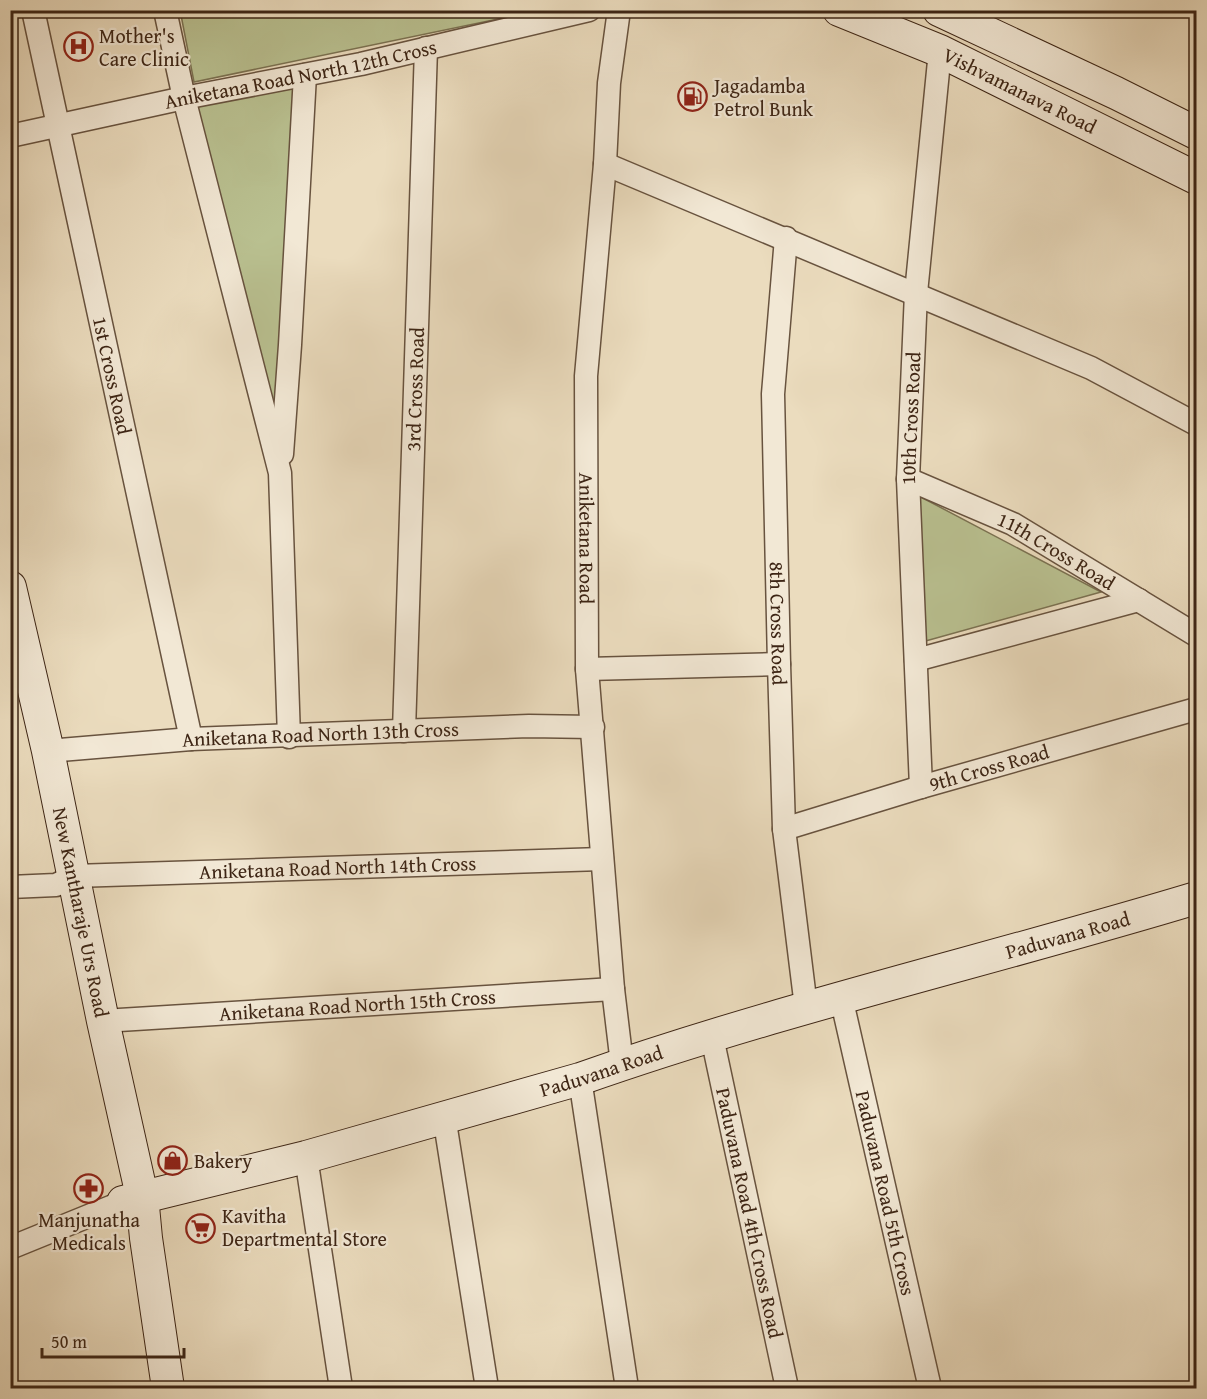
<svg xmlns="http://www.w3.org/2000/svg" width="1207" height="1399" font-family="'Gentium Book Plus',serif">
	<style>
		.green { fill: #b9c090; stroke: #7b7252; stroke-width: 1.5 }
		.lines { fill: none; stroke-linecap: round; stroke-linejoin: round }
		.street-casing { stroke: #68533f; stroke-width: 25 }
		.secondary-casing { stroke: #3d2515; stroke-width: 34 }
		.street { stroke: #f2e8d5; stroke-width: 22 }
		.secondary { stroke: #f2e8d5; stroke-width: 32 }
		.labels { text-anchor: middle; stroke-width: 4.5; stroke-linejoin: round; paint-order: stroke }
		.poi-label { font-size: 20px; fill: #3d2515; stroke: #f2e8d5; text-anchor: start }
		.street-label { font-size: 20px; fill: #3d2515; stroke: #f2e8d5 }
	</style>
	<rect width="100%" height="100%" fill="#ebdcbe"/>
	<filter id="stains"><feTurbulence type="fractalNoise" baseFrequency=".00333" numOctaves="4"/><feColorMatrix values="0 0 0 0 .2 0 0 0 0 .09 0 0 0 0 .02 0 0 0 .5 -.17"/></filter>
	<radialGradient id="worn" r=".72"><stop offset=".6" stop-color="#630" stop-opacity="0"/><stop offset="1" stop-color="#630" stop-opacity=".3"/></radialGradient>
	<!-- green -->
	<path class="green" d="M180,10H536V11L194,82Z
		M299,83L277,421L192,105Z
		M917,495L1101,592L922,642Z"/>
	<g class="lines">
		<defs>
			<g id="street">
				<path id="s1" d="M33,10L191,739"/>
				<path d="M165,10L184,98L280,473L289,737"/>
				<path id="s2" d="M619,10L609,83L605,164L586,376L587,669L613,989L622,1064"/>
				<path id="s3" d="M10,136L184,98L361,64L589,10"/>
				<path d="M605,164L1091,368L1196,424"/>
				<path id="s4" d="M786,238L773,394L779,664L784,829L806,1007"/>
				<path d="M282,454L290,345L305,75"/>
				<path id="s5" d="M908,479L1013,524L1196,635"/>
				<path d="M916,660L1139,600"/>
				<path d="M587,669L779,664"/>
				<path id="s6" d="M404,731L426,48"/>
				<path id="s7" d="M48,751L191,739L529,726L593,727"/>
				<path id="s8" d="M921,787L908,479L916,293L940,51"/>
				<path id="s9" d="M784,829L921,787L1196,709"/>
				<path id="s10" d="M10,887L56,885L74,876L602,859"/>
				<path id="s11" d="M841,997L930,1388"/>
				<path id="s12" d="M103,1021L613,989"/>
				<path id="s13" d="M712,1037L787,1388"/>
				<path d="M580,1079L627,1388"/>
				<path d="M444,1116L487,1388"/>
				<path d="M306,1157L341,1388"/>
				<path d="M10,1248L123,1202"/>
			</g>
			<g id="secondary">
				<path id="s14" d="M839,10L940,51L1196,178"/>
				<path d="M939,10L1116,93L1196,133"/>
				<path id="s15" d="M10,587L48,751L103,1021L142,1196L146,1238L168,1388"/>
				<path id="s16" d="M123,1202L306,1157L580,1079C782,1008 991,960 1196,898"/>
			</g>
		</defs>
		<!-- street casing -->
		<use href="#street" class="street-casing"/>
		<!-- secondary casing -->
		<use href="#secondary" class="secondary-casing"/>
		<!-- street -->
		<use href="#street" class="street"/>
		<!-- secondary -->
		<use href="#secondary" class="secondary"/>
	</g>
	<!-- icons -->
	<defs>
		<symbol id="hospital-ring" viewBox="-11 -11 22 22"><circle r="9.5" fill="#f2e8d5" stroke="#8f2418" stroke-width="1.5"/><path d="M-5-5h3v3.5h4V-5h3V5h-3V1.5h-4V5h-3Z" fill="#8f2418"/></symbol>
		<symbol id="fuel-ring" viewBox="-11 -11 22 22"><circle r="9.5" fill="#f2e8d5" stroke="#8f2418" stroke-width="1.5"/><path d="M-5.5-6h7V0h2V4h1.3V-2.5L3-4.5l.8-.8L6-3V5H2.5V1h-1V6h-7ZM-4.2-4.7v3.2H.2V-4.7Z" fill="#8f2418"/></symbol>
		<symbol id="shop-ring" viewBox="-11 -11 22 22"><circle r="9.5" fill="#f2e8d5" stroke="#8f2418" stroke-width="1.5"/><path d="M-5-2.5h2.3a2.7 3.5 0 0 1 5.4 0H5L5.5 6h-11ZM-1.5-2.5h3a1.5 2.3 0 0 0-3 0Z" fill="#8f2418"/></symbol>
		<symbol id="pharmacy-ring" viewBox="-11 -11 22 22"><circle r="9.5" fill="#f2e8d5" stroke="#8f2418" stroke-width="1.5"/><path d="M-2-6h4v4h4v4h-4v4h-4v-4h-4v-4h4Z" fill="#8f2418"/></symbol>
		<symbol id="supermarket-ring" viewBox="-11 -11 22 22"><circle r="9.5" fill="#f2e8d5" stroke="#8f2418" stroke-width="1.5"/><path d="M-6-5.5h2.5l.6 2H6L4.5 2H-2.5L-4.4-4H-6ZM-1.5 3.2a1.3 1.3 0 1 0 .1 0ZM3 3.2a1.3 1.3 0 1 0 .1 0Z" fill="#8f2418"/></symbol>
	</defs>
	<g fill-rule="evenodd">
		<use href="#hospital-ring" x="62" y="30" width="33" height="33"/>
		<use href="#fuel-ring" x="676" y="80" width="33" height="33"/>
		<use href="#shop-ring" x="156" y="1144" width="33" height="33"/>
		<use href="#pharmacy-ring" x="72" y="1172" width="33" height="33"/>
		<use href="#supermarket-ring" x="184" y="1212" width="33" height="33"/>
	</g>
	<g class="labels">
		<!-- poi labels -->
		<g class="poi-label">
			<text x="99" y="43">Mother's<tspan x="99" dy="23">Care Clinic</tspan></text>
			<text x="714" y="93">Jagadamba<tspan x="714" dy="23">Petrol Bunk</tspan></text>
			<text x="194" y="1168">Bakery</text>
			<text x="222" y="1223">Kavitha<tspan x="222" dy="23">Departmental Store</tspan></text>
			<text x="89" y="1227" text-anchor="middle">Manjunatha<tspan x="89" dy="23">Medicals</tspan></text>
		</g>
		<!-- street labels -->
		<g class="street-label">
			<text dy="7" stroke="none"><textPath href="#s3" startOffset="297">Aniketana Road North 12th Cross</textPath></text>
			<text dy="7" stroke="none"><textPath href="#s14" startOffset="198">Vishvamanava Road</textPath></text>
			<text dy="7" stroke="none"><textPath href="#s1" startOffset="374">1st Cross Road</textPath></text>
			<text dy="7" stroke="none"><textPath href="#s6" startOffset="342">3rd Cross Road</textPath></text>
			<text dy="7" stroke="none"><textPath href="#s8" startOffset="369">10th Cross Road</textPath></text>
			<text dy="7" stroke="none"><textPath href="#s2" startOffset="530">Aniketana Road</textPath></text>
			<text dy="7" stroke="none"><textPath href="#s5" startOffset="165">11th Cross Road</textPath></text>
			<text dy="7" stroke="none"><textPath href="#s4" startOffset="386">8th Cross Road</textPath></text>
			<text dy="7" stroke="none"><textPath href="#s7" startOffset="273">Aniketana Road North 13th Cross</textPath></text>
			<text dy="7" stroke="none"><textPath href="#s9" startOffset="214">9th Cross Road</textPath></text>
			<text dy="7" stroke="none"><textPath href="#s10" startOffset="330">Aniketana Road North 14th Cross</textPath></text>
			<text dy="7" stroke="none"><textPath href="#s15" startOffset="333">New Kantharaje Urs Road</textPath></text>
			<text dy="7" stroke="none"><textPath href="#s16" startOffset="982">Paduvana Road</textPath></text>
			<text dy="7" stroke="none"><textPath href="#s12" startOffset="255">Aniketana Road North 15th Cross</textPath></text>
			<text dy="7" stroke="none"><textPath href="#s16" startOffset="496">Paduvana Road</textPath></text>
			<text dy="7" stroke="none"><textPath href="#s11" startOffset="201">Paduvana Road 5th Cross</textPath></text>
			<text dy="7" stroke="none"><textPath href="#s13" startOffset="180">Paduvana Road 4th Cross Road</textPath></text>
		</g>
	</g>
	<!-- margin -->
	<rect width="1207" height="1399" fill="none" stroke="#ebdcbe" stroke-width="36"/>
	<rect x="12" y="12" width="1183" height="1375" fill="none" stroke="#3d2515" stroke-width="3"/>
	<rect x="18" y="18" width="1171" height="1363" fill="none" stroke="#3d2515" stroke-width="1.5"/>
	<!-- scale -->
	<path d="M42 1348v9h142v-9" fill="none" stroke="#3d2515" stroke-width="3"/>
	<text x="51" y="1348" font-size="18" fill="#3d2515" stroke="#f2e8d5" stroke-width="4.5" paint-order="stroke">50 m</text>
	<rect width="100%" height="100%" filter="url(#stains)"/>
	<rect width="100%" height="100%" fill="url(#worn)"/>
</svg>
